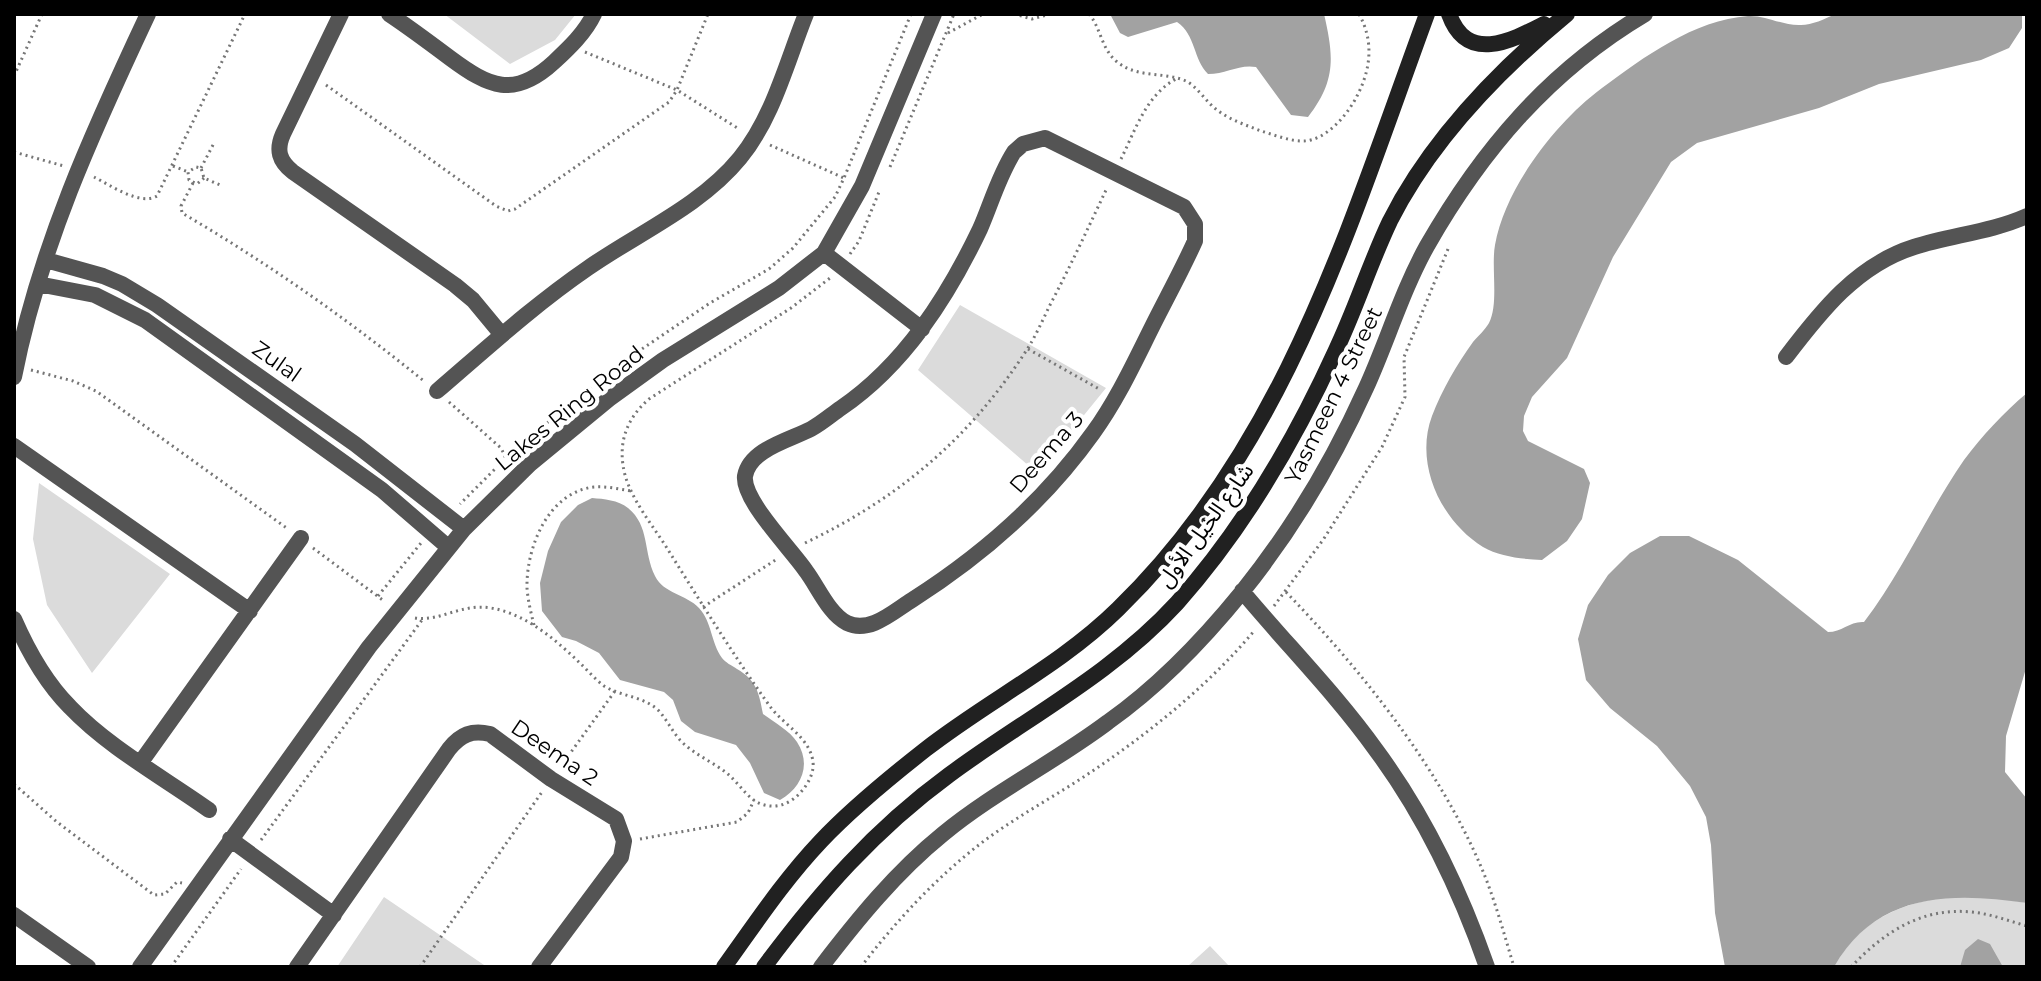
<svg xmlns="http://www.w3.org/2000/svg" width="2041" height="981" font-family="Montserrat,'Noto Sans Arabic',sans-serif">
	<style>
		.green { fill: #dbdbdb }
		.water { fill: #a2a2a2 }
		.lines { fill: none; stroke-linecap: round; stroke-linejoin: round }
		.path { stroke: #767676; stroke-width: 3; stroke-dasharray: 2 4; stroke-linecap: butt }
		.minor { stroke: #545454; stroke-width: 16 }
		.secondary { stroke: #212121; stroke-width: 16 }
		.labels { text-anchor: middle; stroke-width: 8; stroke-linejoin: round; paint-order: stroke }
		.street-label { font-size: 22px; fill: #000; stroke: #fff }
	</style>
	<rect width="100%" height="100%" fill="#fff"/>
	<!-- green -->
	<path class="green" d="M444,14H576L555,40L510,64Z
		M960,305L1106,388L1037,473L918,370Z
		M39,483L170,574L92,673L47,605L33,539Z
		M384,897L487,967H337Z
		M1945,897H1990L2027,903V967H1834C1860,921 1896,905 1945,897Z
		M1210,946L1230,967H1189L1188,966Z"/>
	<!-- water -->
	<path class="water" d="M1110,14H1324C1334,57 1336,81 1308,117L1291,115L1256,67C1239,64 1226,74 1208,74C1193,59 1196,35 1177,22L1128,37L1120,33Z
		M1835,14H2022V28L2009,48L1981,60L1879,84L1819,108L1697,143L1671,162L1613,257L1567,358L1532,397L1524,416L1523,431L1528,441L1584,469L1590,483L1582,519L1567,541L1542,560C1523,559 1500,557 1483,547C1441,521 1414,464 1432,416C1442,390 1457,364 1473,342C1478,336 1485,330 1489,323C1499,304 1491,267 1495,245C1505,188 1556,122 1602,88C1644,57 1694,20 1748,16C1765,15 1783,26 1801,25C1812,25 1825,19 1835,14Z
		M2027,393V665L2006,736L2005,772L2027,799V903C1951,892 1877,892 1834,967H1725L1715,913L1711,845L1706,817L1690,786L1657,746L1610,708L1586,680L1578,639L1588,605L1608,575L1630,553L1660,536H1689L1738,560L1828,632C1842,632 1850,621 1864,622C1903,571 1928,512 1964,460C1983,435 2003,413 2027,393Z
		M592,498C604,499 618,500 628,508C650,526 643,552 655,576C664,594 686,594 699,608C712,622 711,643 722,658C726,663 731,665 737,669C756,680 759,692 763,714C774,722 790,731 797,742C812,765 801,788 780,800L764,793L750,763L736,745L695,732L681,721L673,700L664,692L620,680L599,653L576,641L562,637L542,611L540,583L548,551L561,522L578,505Z
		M1978,939L1990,944L2003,967H1960L1965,950Z"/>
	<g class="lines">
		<!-- path -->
		<path class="path" d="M1014,14L1032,19L1050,14
			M1089,14C1101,28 1101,48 1116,61C1137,79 1163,71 1186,81C1198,87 1206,102 1217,110C1230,120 1246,125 1261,131C1275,135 1289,141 1303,141C1326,141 1348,114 1357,96C1371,69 1374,41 1359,14
			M948,33L983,14
			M585,52L677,90L739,129
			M14,76L42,14
			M326,85L496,206L508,211L515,209L669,102L677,90L708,14
			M770,145L844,178
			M14,152L64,166
			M1121,159C1135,131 1146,95 1176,79
			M173,166L188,172
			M890,167L954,14
			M201,168L214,143
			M94,177C110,185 140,206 157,196L245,14
			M204,178L197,184L189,180L188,172L196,167L201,168L204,178L220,185
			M193,183L181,206L182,213C266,262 349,320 425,382
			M850,254L859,241L879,192
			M1028,349L1101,390
			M31,370L73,381L96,391L288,529
			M449,402L501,448L505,456L504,460L460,504
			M505,456L633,355L710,303L769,269L793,248L835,197L844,178L911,14
			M805,543C899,498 969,439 1026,351C1036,336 1043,319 1051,303C1071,265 1089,226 1107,188
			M313,548L384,601
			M1286,592C1362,671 1439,767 1482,869C1495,900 1504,934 1514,967
			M378,596L421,543
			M1274,606L1323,540L1382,447L1405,397L1404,357L1448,249L1445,247
			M703,607L777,559
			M415,618C440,622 461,603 491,608C527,614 557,641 582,665C589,672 596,680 604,686C622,697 644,696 659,711C667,720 672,731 680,740C694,755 714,762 729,775C738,783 745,794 755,801C763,806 775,808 784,804C799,799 815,778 813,762C810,737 782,724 769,705C734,656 702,604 670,553C655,528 633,503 625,475C617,444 626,419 649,399L791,308L830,278
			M534,625C531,613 528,601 527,588C526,548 548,492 594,487C606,486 619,489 631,491
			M561,766L615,691
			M14,784L57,822L154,895L165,894L177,882L182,883
			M640,839L737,822L748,813L754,800
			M261,840L422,620
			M171,967L241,869
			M420,967L542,792
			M861,967C894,923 936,878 980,844C1014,818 1052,798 1088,774C1148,734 1208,686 1254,631
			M1851,967C1884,932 1922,907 1972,912C1991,914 2009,921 2027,926"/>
		<!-- minor -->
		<path class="minor" d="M341,14L283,134C276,150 279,161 293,172L455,285L473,300L502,335
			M389,14C410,28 430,43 450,58C489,87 514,99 554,62C569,48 585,33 594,14
			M1045,138L1184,207L1195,224V241C1182,270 1166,299 1152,327C1134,363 1117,400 1093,433C1046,499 981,556 912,600C894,611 870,634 847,623C829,614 818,587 806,571C792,550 742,500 745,476C750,449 790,440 811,429C822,423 831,415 841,408C904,365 947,298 980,229C991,204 999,175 1014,152L1023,144Z
			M824,253L922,329
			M46,260L103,276L122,284L157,305L355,444L464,529
			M38,284L95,295L145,320L382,490L448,547
			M1786,357C1821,311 1857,265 1914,247C1952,235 1991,232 2027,216
			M14,377C39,249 93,131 148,14
			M437,391C486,349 534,305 588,268C638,233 701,206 740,158C773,118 787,61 806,14
			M14,446L250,611
			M1242,591C1287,645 1336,694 1376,750C1425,816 1460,890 1487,967
			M14,619C28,651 45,682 70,707C108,747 164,778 209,810
			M141,762L301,538
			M230,839L334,915
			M14,915L88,967
			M140,967L369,647L464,529L530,464L609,399L663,360L779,288L824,253L862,186L934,14
			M297,967L449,749C461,734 472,730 490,734L551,779L616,819L624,841L621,857L539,967
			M821,967C857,920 896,872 943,834C994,792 1055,762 1108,722C1159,686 1203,640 1242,592C1292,530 1333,461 1366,388C1387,342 1402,291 1427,246C1482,150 1549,71 1645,14"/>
		<!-- secondary -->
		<path class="secondary" d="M1449,14C1467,64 1511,41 1544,24
			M724,967C755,924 784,880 821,841C852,808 889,778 926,749C989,700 1061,665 1118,609C1285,447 1349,226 1427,14
			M764,967C819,893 874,830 949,775C1026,718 1111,675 1177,603C1243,529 1295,440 1336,350C1356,308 1370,263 1390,221C1431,140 1498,71 1567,14"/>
	</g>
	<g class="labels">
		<!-- street labels -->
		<g class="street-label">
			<text transform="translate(277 361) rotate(35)" y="8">Zulal</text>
			<text transform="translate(1333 395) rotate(-64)" y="8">Yasmeen 4 Street</text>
			<text transform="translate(569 408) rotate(-39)" y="8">Lakes Ring Road</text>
			<text transform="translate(1046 452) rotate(-49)" y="8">Deema 3</text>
			<text transform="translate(1205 525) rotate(-54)" y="8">شارع الخيل الأول</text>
			<text transform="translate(555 752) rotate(34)" y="8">Deema 2</text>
		</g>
	</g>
	<!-- border -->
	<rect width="2041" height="981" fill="none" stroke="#000000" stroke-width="32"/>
</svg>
